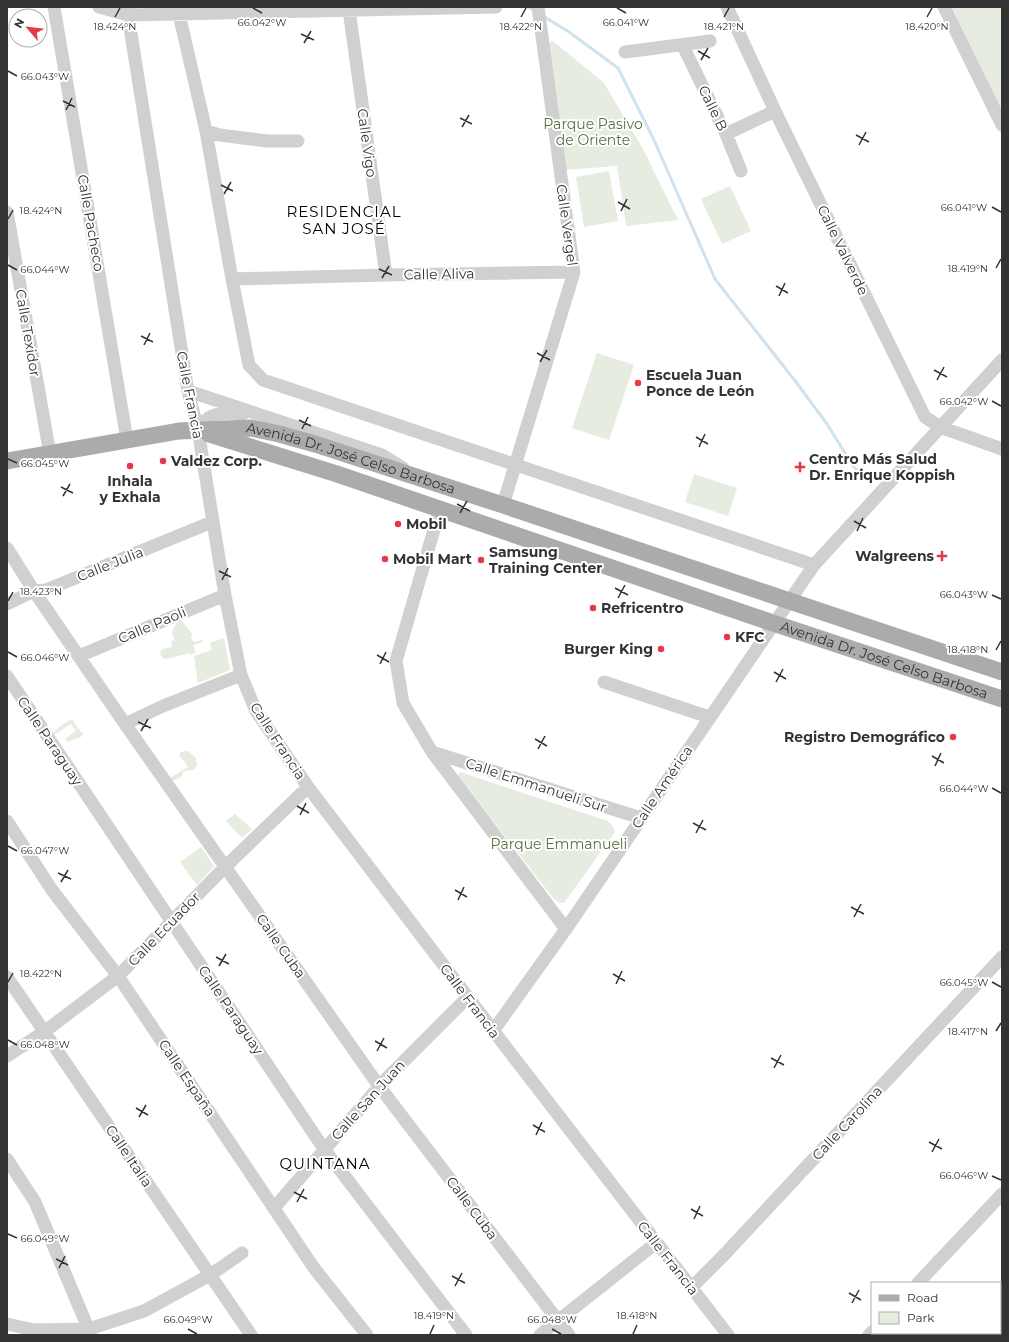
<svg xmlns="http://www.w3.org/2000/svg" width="1009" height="1342" font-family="Montserrat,sans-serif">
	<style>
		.green { fill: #e6ecdf }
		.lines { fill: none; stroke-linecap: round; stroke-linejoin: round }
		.stream { stroke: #cfe2ee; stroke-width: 3 }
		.minor { stroke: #d0d0d0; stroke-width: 13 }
		.major { stroke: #ababab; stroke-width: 17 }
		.ticks { fill: none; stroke: #333; stroke-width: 1.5 }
		.poi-dot { fill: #e63946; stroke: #fff; stroke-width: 1.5 }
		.labels { text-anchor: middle; stroke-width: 4; stroke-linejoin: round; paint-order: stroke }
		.street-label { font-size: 14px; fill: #333; stroke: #fff }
		.park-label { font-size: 14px; fill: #56703f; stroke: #fff }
		.poi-label { font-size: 14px; font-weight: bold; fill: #333; stroke: #fff; text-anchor: start }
		.neighbourhood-label { font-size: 15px; letter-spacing: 1px; fill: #000; stroke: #fff }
		.ticks-label { font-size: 10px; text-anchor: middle; fill: #333; stroke: #fff; stroke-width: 4; stroke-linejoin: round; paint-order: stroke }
	</style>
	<rect width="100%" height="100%" fill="#fff"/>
	<!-- green -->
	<path class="green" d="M949,7H1002V119Z
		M553,41L604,83L643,149L678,220L626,226L617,166L564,170L546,44Z
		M609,171L618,221L584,227L576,177Z
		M730,186L751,231L722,244L701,199Z
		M597,353L634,365L609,440L572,428Z
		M694,474L737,488L728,516L685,502Z
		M179,621H182L192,634L191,638L194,642L202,640L203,642L193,645L196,653L190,655L189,653L167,659C162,658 159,655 161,650L168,647L171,648L172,646L171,641L174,640L172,632L177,622Z
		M224,638L230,670L198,683L194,656L212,650L210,643Z
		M72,719L81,732L83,733L81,737L67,742L65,739L76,731L71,724L56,734L53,733C56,729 67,721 72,719Z
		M188,751L196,758L197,765L194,770H189L183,772C182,779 178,779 172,780L170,778L188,767L179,755L181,752Z
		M460,772L608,821L613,826L615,832L564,903H559L554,899L458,776Z
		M235,814L252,829L242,838L226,821Z
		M201,847L214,866L197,885L180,862Z"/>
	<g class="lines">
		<!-- stream -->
		<path class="stream" d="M527,7L535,11
			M543,16L569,32L618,68L654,140L715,279L796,382L827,424L853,466L864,478"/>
		<!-- minor -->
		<path class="minor" d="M54,7L127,440
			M99,7L128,15L496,7
			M128,7V15L188,391L198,430L225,595L241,675L256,711L308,787L502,1042L728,1335
			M178,7L179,14L206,131L232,279L249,365L263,380L814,565
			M727,7L775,111L925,417L940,427L1002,449
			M944,7L1002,125
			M349,10L386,275
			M683,46L726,134L741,171
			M625,52L710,41
			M206,131L220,135L267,141H298
			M726,134L775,111
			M7,212L50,454
			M232,279L386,275L574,272
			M188,391L382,455L403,468
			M198,430C209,410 222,414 243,414
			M503,505L574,272L538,7
			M440,509L396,661L403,703L432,752L566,929
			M7,548L34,591L125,724L379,1086L569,1335
			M7,604L34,591L46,590L212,522
			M79,656L225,595
			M7,676L324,1149L466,1335
			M604,682L709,717
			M125,724L163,706L241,675
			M432,752L641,818
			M7,821L52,890L118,976L314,1268L367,1335
			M7,977L251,1335
			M493,1031L566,929L814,565L1002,360
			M7,1056L44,1032L118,976L225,867L308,787
			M7,1159L35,1202L91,1335
			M274,1208L384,1081L468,997
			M918,1283L1002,1194
			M691,1288L722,1257L1002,957
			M7,1324L34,1330L89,1329L144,1311L210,1275L242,1253
			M540,1335L656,1243
			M869,1335L872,1332"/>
		<!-- major -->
		<g class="major">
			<path id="s1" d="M209,434L337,474L773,623L1002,699"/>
			<path id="s2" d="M7,461L179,431L251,428L279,434L315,444L503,505L1002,672"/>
		</g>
	</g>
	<!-- ticks -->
	<path class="ticks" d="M253,8L262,13M617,8L626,13M115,17L120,8M521,17L526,8M724,17L729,8M927,17L932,8M301,34L314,40M304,43L311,31M698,51L710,58M701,60L708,48M8,71L17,76M63,101L75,107M66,110L72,98M460,118L472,124M462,127L469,115M856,135L869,142M859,145L866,132M221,185L233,191M224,194L231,182M618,202L630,209M992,207L1001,212M621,211L627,199M8,219L13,210M8,265L17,270M996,268L1001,259M379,269L392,275M382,278L389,266M776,286L788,293M779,296L785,283M141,336L153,342M144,345L150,333M537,353L550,360M540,362L547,350M934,370L947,377M937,380L944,367M992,401L1001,406M299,420L311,426M302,429L308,417M696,437L708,444M699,447L705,434M8,459L17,463M61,487L73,493M63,496L70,484M457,504L470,511M460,513L467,501M854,521L866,528M857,531L863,518M219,571L231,577M222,580L228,568M615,588L628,595M992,595L1001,599M618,598L625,585M8,601L13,592M996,650L1001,641M8,652L17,657M377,655L389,662M380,664L386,652M774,672L786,679M776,682L783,669M138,722L151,728M141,731L148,719M535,739L547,746M538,749L545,736M932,756L944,763M935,766L941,753M992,788L1001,793M297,806L309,813M300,815L306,803M693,823L706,830M696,833L703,820M8,846L17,851M58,873L71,879M61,882L68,870M455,890L467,897M458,900L464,887M851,907L864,914M854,917L861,904M216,957L229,964M219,966L226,954M613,974L625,981M8,982L13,973M992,982L1001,987M616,984L622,971M996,1031L1001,1023M8,1040L17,1045M375,1041L387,1048M377,1051L384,1038M771,1058L784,1065M774,1068L781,1055M136,1108L148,1115M139,1117L146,1105M533,1125L545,1132M536,1135L542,1122M929,1142L942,1149M932,1152L939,1139M992,1176L1001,1180M294,1192L307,1199M297,1202L304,1189M691,1209L703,1216M694,1219L700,1206M8,1234L17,1238M56,1259L68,1265M59,1268L65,1256M452,1276L465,1283M455,1286L462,1273M849,1293L861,1300M852,1303L859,1290M188,1329L197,1334M552,1329L561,1334M430,1334L434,1325M633,1334L637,1325"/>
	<!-- markers -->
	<g class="poi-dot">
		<circle cx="638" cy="383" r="4"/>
		<circle cx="163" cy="461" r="4"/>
		<circle cx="130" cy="466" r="4"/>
		<path d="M798 461h4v4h4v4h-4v4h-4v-4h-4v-4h4z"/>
		<circle cx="398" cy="524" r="4"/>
		<path d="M940 550h4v4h4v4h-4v4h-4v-4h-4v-4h4z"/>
		<circle cx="385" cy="559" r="4"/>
		<circle cx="481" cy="560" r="4"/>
		<circle cx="593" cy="608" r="4"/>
		<circle cx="727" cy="637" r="4"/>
		<circle cx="661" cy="649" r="4"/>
		<circle cx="953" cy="737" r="4"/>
	</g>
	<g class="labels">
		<!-- street labels -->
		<g class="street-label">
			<text transform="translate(713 108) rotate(64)" y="5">Calle B</text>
			<text transform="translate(367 143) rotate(82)" y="5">Calle Vigo</text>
			<text transform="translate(91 223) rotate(80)" y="5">Calle Pacheco</text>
			<text transform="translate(567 225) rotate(82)" y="5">Calle Vergel</text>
			<text transform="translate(843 250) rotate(64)" y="5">Calle Valverde</text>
			<text transform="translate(439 274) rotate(-1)" y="5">Calle Aliva</text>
			<text transform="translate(28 333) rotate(80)" y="5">Calle Texidor</text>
			<text transform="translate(190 395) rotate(79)" y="5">Calle Francia</text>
			<text dy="5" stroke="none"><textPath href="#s2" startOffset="351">Avenida Dr. José Celso Barbosa</textPath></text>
			<text transform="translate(110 564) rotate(-22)" y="5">Calle Julia</text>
			<text transform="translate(152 625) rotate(-23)" y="5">Calle Paoli</text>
			<text dy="5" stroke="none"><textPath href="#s1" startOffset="712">Avenida Dr. José Celso Barbosa</textPath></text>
			<text transform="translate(50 741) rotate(56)" y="5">Calle Paraguay</text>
			<text transform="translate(278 741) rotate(57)" y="5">Calle Francia</text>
			<text transform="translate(536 785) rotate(18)" y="5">Calle Emmanueli Sur</text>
			<text transform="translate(662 787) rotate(-56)" y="5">Calle América</text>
			<text transform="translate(164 929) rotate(-46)" y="5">Calle Ecuador</text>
			<text transform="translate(281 946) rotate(55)" y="5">Calle Cuba</text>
			<text transform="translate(470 1001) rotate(53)" y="5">Calle Francia</text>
			<text transform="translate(231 1010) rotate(56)" y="5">Calle Paraguay</text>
			<text transform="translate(187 1078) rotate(56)" y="5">Calle España</text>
			<text transform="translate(368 1100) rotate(-48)" y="5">Calle San Juan</text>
			<text transform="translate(847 1123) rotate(-47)" y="5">Calle Carolina</text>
			<text transform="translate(129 1156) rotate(56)" y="5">Calle Italia</text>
			<text transform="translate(472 1208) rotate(53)" y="5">Calle Cuba</text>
			<text transform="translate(668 1258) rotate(52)" y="5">Calle Francia</text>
		</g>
		<!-- park labels -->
		<g class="park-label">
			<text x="593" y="129">Parque Pasivo<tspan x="593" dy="16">de Oriente</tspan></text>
			<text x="559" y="849">Parque Emmanueli</text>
		</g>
		<!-- poi labels -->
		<g class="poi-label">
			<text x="646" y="380">Escuela Juan<tspan x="646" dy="16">Ponce de León</tspan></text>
			<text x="809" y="464">Centro Más Salud<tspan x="809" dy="16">Dr. Enrique Koppish</tspan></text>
			<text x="171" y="466">Valdez Corp.</text>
			<text x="130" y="486" text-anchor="middle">Inhala<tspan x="130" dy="16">y Exhala</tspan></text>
			<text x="406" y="529">Mobil</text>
			<text x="489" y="557">Samsung<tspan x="489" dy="16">Training Center</tspan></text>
			<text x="934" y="561" text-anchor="end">Walgreens</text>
			<text x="393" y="564">Mobil Mart</text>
			<text x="601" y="613">Refricentro</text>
			<text x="735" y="642">KFC</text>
			<text x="653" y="654" text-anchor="end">Burger King</text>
			<text x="945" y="742" text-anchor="end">Registro Demográfico</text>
		</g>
		<!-- neighbourhood labels -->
		<g class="neighbourhood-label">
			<text x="344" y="217">RESIDENCIAL<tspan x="344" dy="17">SAN JOSÉ</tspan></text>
			<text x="325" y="1169">QUINTANA</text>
		</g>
	</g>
	<g class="ticks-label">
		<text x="262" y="26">66.042°W</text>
		<text x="626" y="26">66.041°W</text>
		<text x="521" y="30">18.422°N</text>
		<text x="115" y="30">18.424°N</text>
		<text x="724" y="30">18.421°N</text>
		<text x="927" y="30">18.420°N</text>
		<text x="45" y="80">66.043°W</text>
		<text x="964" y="211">66.041°W</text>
		<text x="41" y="214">18.424°N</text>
		<text x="968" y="272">18.419°N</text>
		<text x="45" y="273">66.044°W</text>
		<text x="964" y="405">66.042°W</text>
		<text x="45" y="467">66.045°W</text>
		<text x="41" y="595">18.423°N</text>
		<text x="964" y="598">66.043°W</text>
		<text x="968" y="653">18.418°N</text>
		<text x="45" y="661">66.046°W</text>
		<text x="964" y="792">66.044°W</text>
		<text x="45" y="854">66.047°W</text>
		<text x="41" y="977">18.422°N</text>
		<text x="964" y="986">66.045°W</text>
		<text x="968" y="1035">18.417°N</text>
		<text x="45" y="1048">66.048°W</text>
		<text x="964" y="1179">66.046°W</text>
		<text x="45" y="1242">66.049°W</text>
		<text x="434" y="1319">18.419°N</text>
		<text x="637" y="1319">18.418°N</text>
		<text x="188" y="1323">66.049°W</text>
		<text x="552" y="1323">66.048°W</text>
	</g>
	<!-- border -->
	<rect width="1009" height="1342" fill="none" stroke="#333333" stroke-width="16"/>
	<!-- legend -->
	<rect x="871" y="1282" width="130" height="52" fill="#ffffff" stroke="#adadad"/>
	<rect x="879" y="1295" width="20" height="6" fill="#ababab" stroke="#adadad"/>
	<text x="907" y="1302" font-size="12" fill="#333333">Road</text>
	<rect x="879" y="1312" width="20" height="12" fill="#e6ecdf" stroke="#adadad"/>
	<text x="907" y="1322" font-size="12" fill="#333333">Park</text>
	<!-- north arrow -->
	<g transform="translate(28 28) rotate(298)"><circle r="19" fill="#ffffff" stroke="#adadad"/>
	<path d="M0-3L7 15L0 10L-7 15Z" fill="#e63946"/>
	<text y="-6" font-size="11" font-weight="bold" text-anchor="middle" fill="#333333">N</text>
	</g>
</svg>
